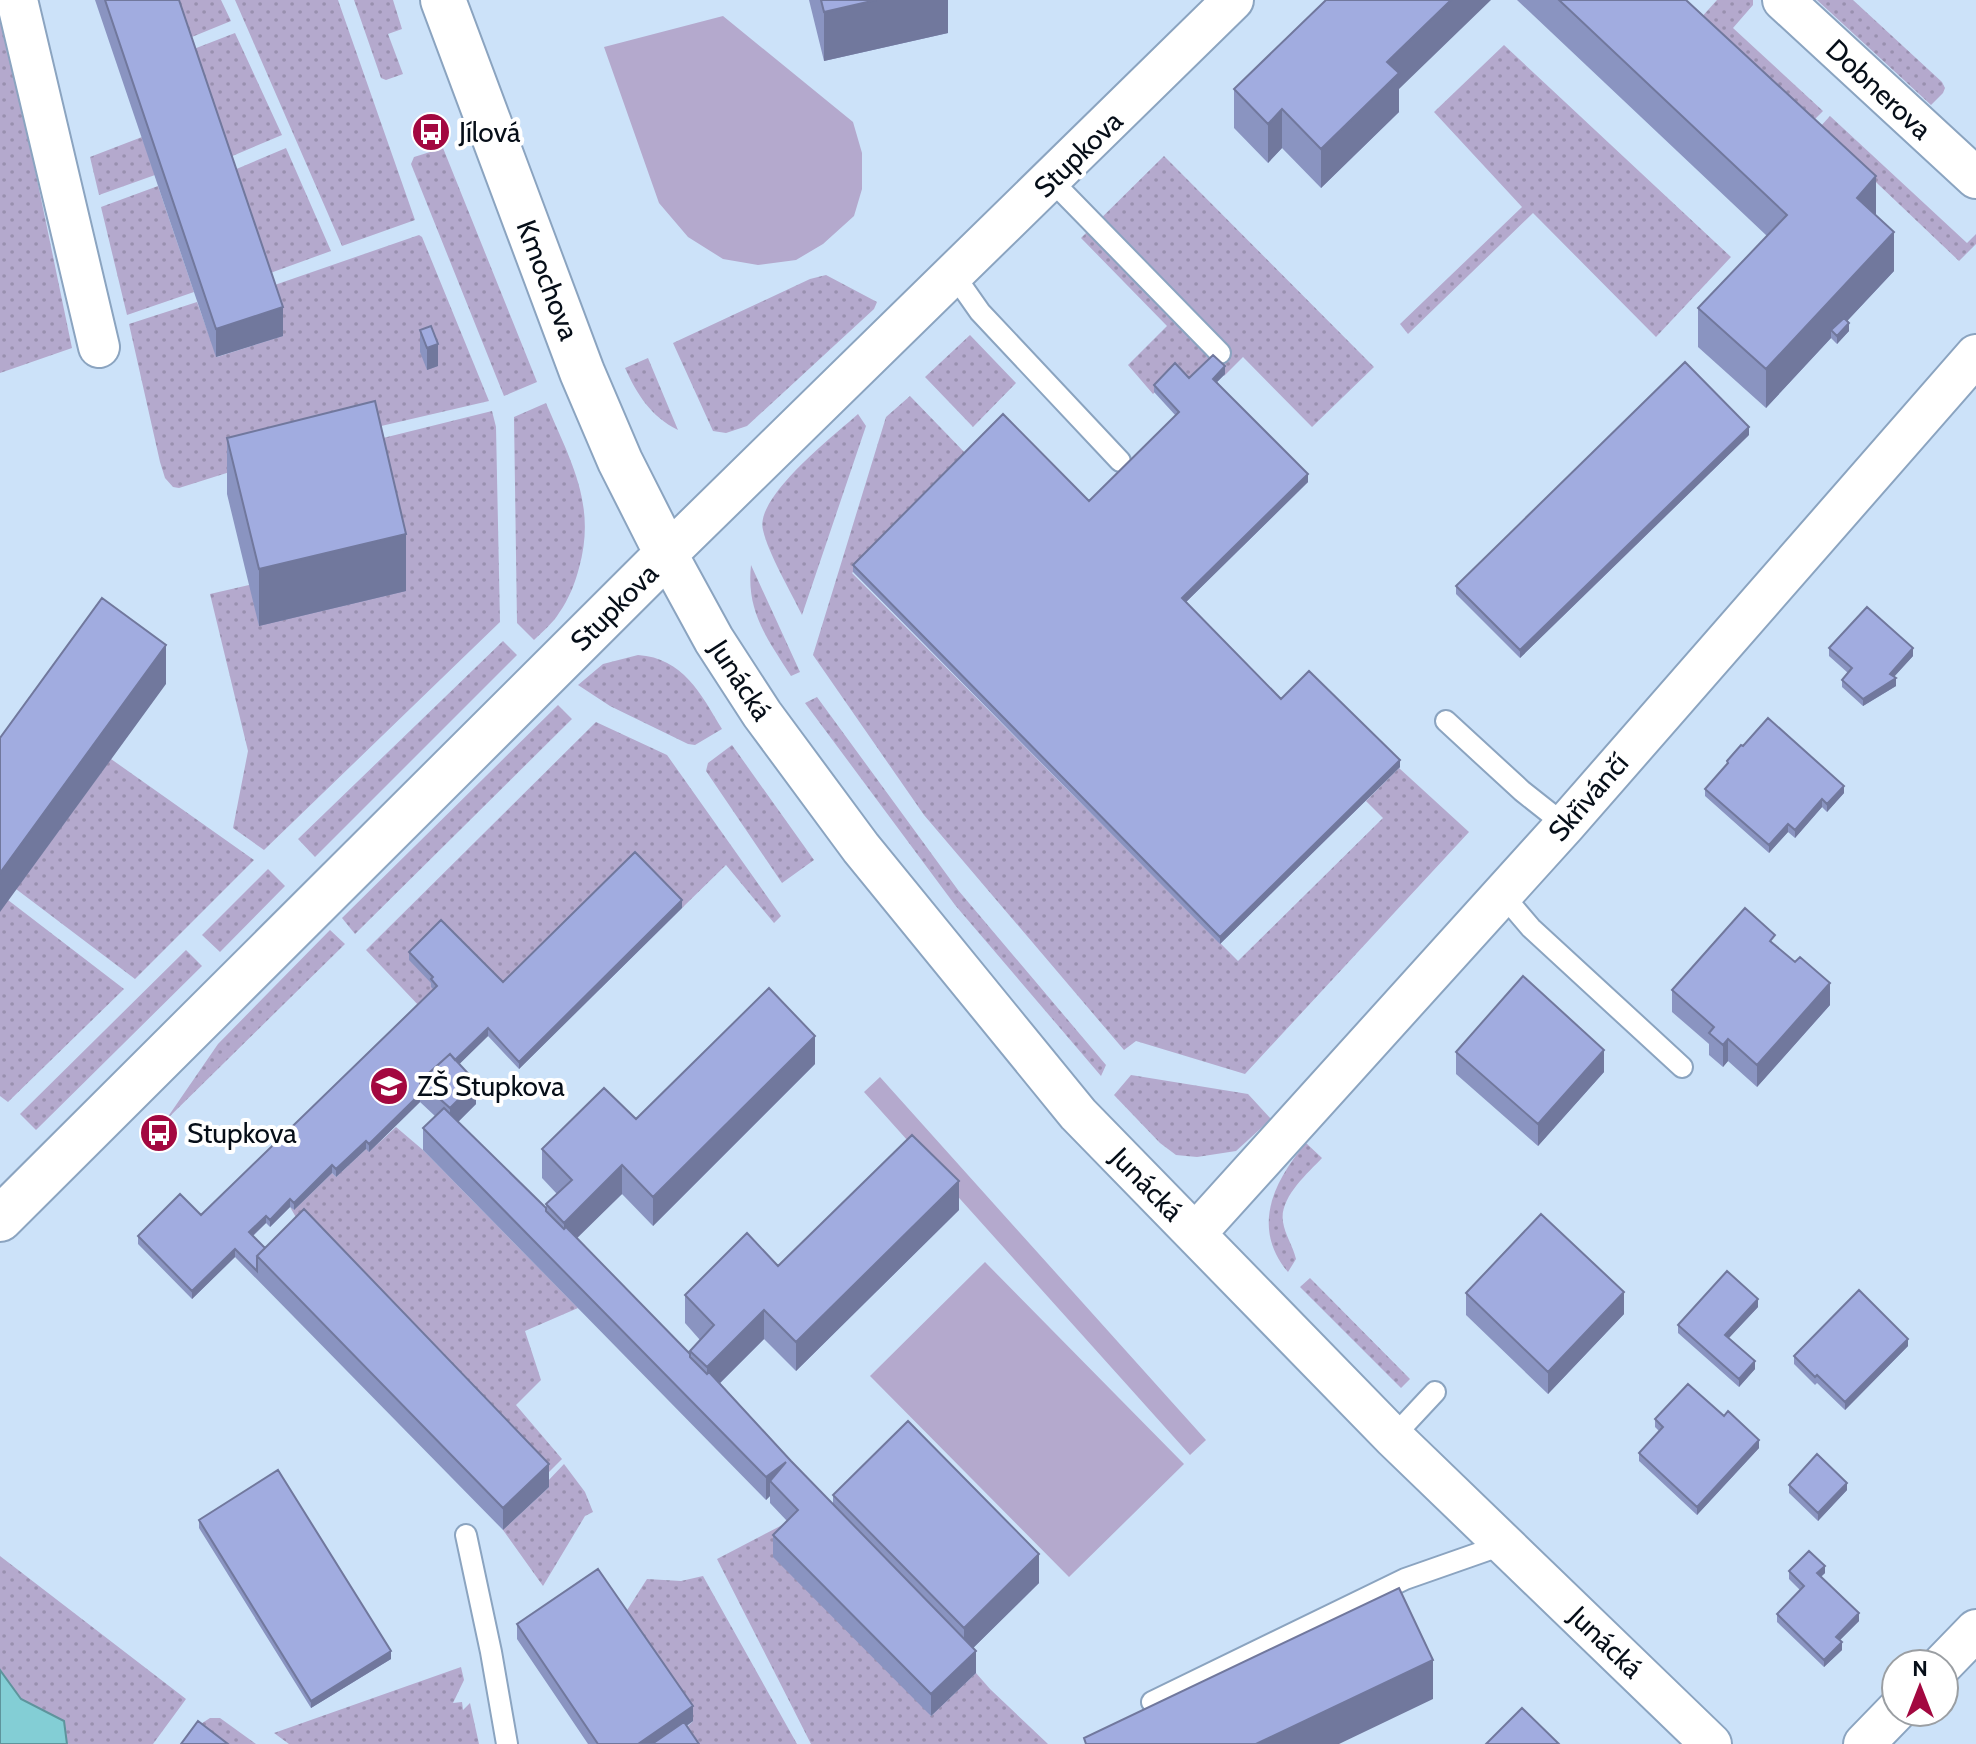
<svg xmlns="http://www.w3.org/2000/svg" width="1976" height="1744" font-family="Cabin,sans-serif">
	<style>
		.grass { fill: url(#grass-dots) }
		.green { fill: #b4a9cd }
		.water { fill: #83ced5; stroke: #5e949c; stroke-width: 2 }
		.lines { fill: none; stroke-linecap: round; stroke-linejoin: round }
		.lane-casing { stroke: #8ba4c0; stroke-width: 24 }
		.street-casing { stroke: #8ba4c0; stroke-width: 44 }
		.secondary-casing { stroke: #8ba4c0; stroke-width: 48 }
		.lane { stroke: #fff; stroke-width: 20 }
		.street { stroke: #fff; stroke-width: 40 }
		.secondary { stroke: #fff; stroke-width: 44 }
		.wall { fill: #8a94c1 }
		.shaded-wall { fill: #71789d }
		.building { fill: #a1ace0; stroke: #71789d; stroke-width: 2 }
		.labels { text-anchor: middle; stroke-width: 8; stroke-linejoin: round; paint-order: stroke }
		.street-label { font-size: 28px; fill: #060e18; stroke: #fff }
		.poi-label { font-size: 28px; fill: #060e18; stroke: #fff; text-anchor: start }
	</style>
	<defs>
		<pattern id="grass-dots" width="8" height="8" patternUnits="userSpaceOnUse" patternTransform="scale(2)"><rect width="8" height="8" fill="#b4a9cd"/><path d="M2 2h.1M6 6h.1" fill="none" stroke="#9990af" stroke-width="1.8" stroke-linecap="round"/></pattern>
	</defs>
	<rect width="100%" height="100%" fill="#cce2f9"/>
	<!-- grass -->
	<path class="grass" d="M169,0H221L231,21L182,41Z
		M235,0H338L415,220L342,246Z
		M354,0H393L402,29L388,34L403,74L386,80L381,78Z
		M1717,0H1753V5L1733,28L1823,111L1812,122L1699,20Z
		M1817,0H1853L1942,82L1945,88L1943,93L1931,105Z
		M3,15L72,348L0,373V16Z
		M235,33L282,135L223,160L186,52Z
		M1504,45L1731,257L1656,337L1533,213L1408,334L1400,324L1522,207L1434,112Z
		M1830,116L1967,243L1976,234V244L1959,261L1819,128Z
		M142,137L155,175L99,195L90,157Z
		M286,148L331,251L262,276L227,173Z
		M443,148L537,382L504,396L411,164L414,157Z
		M1164,156L1374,367L1312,427L1243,357L1224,376L1213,363L1189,385L1175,373L1153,394L1128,365L1167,326L1081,238Z
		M158,186L194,292L127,315L101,207Z
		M419,235L422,237L489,401L364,430L179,488L173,487L165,478L160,462L129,324L197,302L217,357L282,336L266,288Z
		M826,275L877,302L874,309L747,426L726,433L713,431L673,343L810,279Z
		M970,335L1016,383L973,427L925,377Z
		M648,358L678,430C650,416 637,394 625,368Z
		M910,396L969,457L852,573L1238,961L1383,818L1366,801L1399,768L1469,832L1245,1074L1136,1041L1124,1050L924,815L813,655L886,417Z
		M546,403C570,460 597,504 579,568C575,583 569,599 559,613C553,623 543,631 534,640L517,623L514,417Z
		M492,411L496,427L500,622L264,850L233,828L248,751L210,594L249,585L371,441Z
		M858,414L866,426L802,615C791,592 768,553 763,530C754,497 835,435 858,414Z
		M751,565L800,672L791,676C767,638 746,612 751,565Z
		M503,641L517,655L315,857L298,839Z
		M638,655C683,658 701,694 722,729L695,745L688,744L610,706L578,685L603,664Z
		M817,697L958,890L1106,1065L1101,1076L955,905L805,703Z
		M558,705L572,719L355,934L342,918Z
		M596,722L667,755L781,916L774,923L726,865L682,908L635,860L503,989L433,985L437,993L421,1008L366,950Z
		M732,745L814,860L782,883L706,771L708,763Z
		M111,759L254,860L135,979L16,889Z
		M268,869L285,886L220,952L202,935Z
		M8,900L124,989L8,1102L0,1096V911Z
		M330,930L345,944L165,1121L218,1044Z
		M186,950L202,966L36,1130L20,1114Z
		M1131,1075L1248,1094L1271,1119L1236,1151L1197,1157L1176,1155L1160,1143L1114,1095Z
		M396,1127L423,1150L578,1308L525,1331L541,1380L516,1405L562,1459L542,1479L304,1231L290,1207L294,1210L332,1173L336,1177L366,1149L370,1151Z
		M1306,1143L1322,1158C1307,1174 1279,1198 1283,1222C1285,1235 1293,1246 1296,1259L1288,1272C1251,1228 1273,1182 1306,1143Z
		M1310,1278L1410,1379L1401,1388L1300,1287Z
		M564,1464L585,1492L593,1512L585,1516L543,1586L503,1530L549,1487L546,1483Z
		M788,1522L931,1716L976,1673L990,1689L1048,1744H811L717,1559Z
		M0,1556L186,1699L153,1744H67L64,1721L21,1699L0,1670Z
		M703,1576L797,1744H694L684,1730L693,1721L622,1618L647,1579L681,1581Z
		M461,1667L464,1680L453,1703L462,1702L463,1710L470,1703L479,1744H289L274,1733Z
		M210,1718H220L256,1744H218L196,1727Z"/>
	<!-- green -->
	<path class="green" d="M723,16L853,122L862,153V189L854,216L823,244L796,260L758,265L723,259L688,237L659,203L604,47Z
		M880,1077L1206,1440L1190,1455L864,1092Z
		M985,1262L1184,1464L1069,1577L870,1376Z"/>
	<!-- water -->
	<path class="water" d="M0,1670L21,1699L64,1721L67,1744H0Z"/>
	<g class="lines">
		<defs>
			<path id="lane" d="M1051,180L1220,353
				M954,275L980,312L1120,461
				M1446,721L1522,791L1565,825
				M1502,894L1531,928L1682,1067
				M1393,1437L1435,1392
				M466,1535L491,1652L507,1744
				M1152,1702L1405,1579L1505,1544"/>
			<path id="street" d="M17,0L99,347
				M1233,0L667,554L714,640L762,714L861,848L1078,1114L1393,1437L1711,1744
				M1783,0L1976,178
				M1195,1234L1565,825L1976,355
				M1943,1664L1976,1630
				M1864,1744L1896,1711"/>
			<path id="secondary" d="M0,1219L667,554L620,461L582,372L443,0"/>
		</defs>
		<!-- lane casing -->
		<use href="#lane" class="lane-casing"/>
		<!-- street casing -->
		<use href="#street" class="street-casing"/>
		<!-- secondary casing -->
		<use href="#secondary" class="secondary-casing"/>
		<!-- lane -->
		<use href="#lane" class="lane"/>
		<!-- street -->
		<use href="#street" class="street"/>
		<!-- secondary -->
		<use href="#secondary" class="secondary"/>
	</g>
	<!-- wall -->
	<path class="wall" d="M95,0H179L283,336L216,357Z
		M809,0H948V33L824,61Z
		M1517,0H1686L1876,215L1894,271L1847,321L1849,331L1837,344L1831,338L1766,408L1698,347V308L1767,236Z
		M1234,89H1399V112L1321,188L1282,148L1268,163L1234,128Z
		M420,330L438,366L427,370L420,352Z
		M1225,374L1217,382L1308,482L1186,602L1281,699L1400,767L1220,944L853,572V565L1089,501L1176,416L1154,392V385L1189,378Z
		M1749,435L1520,658L1456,594V586Z
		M227,438L406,591L259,626L227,494Z
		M1829,648L1913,656L1894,677L1896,686L1863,706L1842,687V680L1848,673L1829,656Z
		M1727,761L1844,793L1827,812L1822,807L1795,838L1788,832L1769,853L1705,796V789L1727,765Z
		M682,908L519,1069L488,1036L459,1064L476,1104L458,1122L546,1208V1204L557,1194L542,1178V1149L636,1119L815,1064L653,1226L622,1194L576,1238L690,1354V1351L700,1340L685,1323V1295L959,1210L796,1371L764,1339L720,1383L791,1461L833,1504V1495L1039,1583L973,1648L976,1673L931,1716L773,1557V1535L787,1521L770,1503V1496L766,1500L423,1150V1128L435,1116L420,1102L369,1152L366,1149L336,1177L332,1173L294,1210L290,1207L270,1227L266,1223L253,1236L265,1248L549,1487L503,1530L235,1257L192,1299L138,1244V1236L201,1215L433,989L431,987V983L409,960V952L503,982Z
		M1775,945L1830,1005L1757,1087L1728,1061L1723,1067L1709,1055V1044L1672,1012V990Z
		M1456,1052L1604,1072L1538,1146L1456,1074Z
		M1466,1293L1624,1314L1548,1394L1466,1315Z
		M1758,1307L1729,1338L1755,1369L1739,1387L1678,1333V1325Z
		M1908,1346L1845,1410L1817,1383L1815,1385L1794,1364V1356Z
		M1724,1416L1759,1448L1697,1515L1639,1461V1453L1659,1431L1655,1427V1419Z
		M1789,1485L1847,1490L1818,1521L1789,1493Z
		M199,1520L391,1659L311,1708L199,1528Z
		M1789,1571L1825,1573L1821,1577L1859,1621L1840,1640L1842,1650L1824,1667L1777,1622V1614L1800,1590L1789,1579Z
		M517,1624L693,1721L687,1726L699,1744H588L517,1639Z"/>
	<!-- shaded-wall -->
	<path class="shaded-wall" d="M876,0H948V33L824,61V12Z
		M1451,0H1491L1399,89V112L1321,188V149L1387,62Z
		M1282,109V148L1268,163V124Z
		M1876,176V215L1857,198Z
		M1894,232V271L1835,334L1831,330V338L1766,408V369Z
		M283,307V336L216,357V329Z
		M1849,323V331L1837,344V336Z
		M438,344V366L427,370V348Z
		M1225,366V374L1213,386V379Z
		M1749,427V435L1520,658V650Z
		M1308,474V482L1182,606V598Z
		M406,534V591L259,626V569Z
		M166,645V684L0,912V873Z
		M1913,648V656L1890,681V674Z
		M1896,678V686L1863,706V699Z
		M1400,760V767L1220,944V937Z
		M1844,786V793L1827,812V804Z
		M1822,799V807L1795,838V830Z
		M1788,824V832L1769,853V845Z
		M682,900V908L519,1069V1062Z
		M1830,983V1005L1757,1087V1065Z
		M488,1028V1036L432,1091L427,1087Z
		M815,1036V1064L653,1226V1197Z
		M1728,1039V1061L1723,1067V1045Z
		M1604,1050V1072L1538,1146V1124Z
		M476,1082V1104L450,1130V1108Z
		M420,1094V1102L369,1152V1144Z
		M366,1141V1149L336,1177V1169Z
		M332,1165V1173L294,1210V1203Z
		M622,1165V1194L564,1251V1223Z
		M959,1181V1210L796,1371V1342Z
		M290,1199V1207L270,1227V1220Z
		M266,1216V1223L249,1239V1232Z
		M235,1249V1257L192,1299V1291Z
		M1624,1292V1314L1548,1394V1372Z
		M1758,1299V1307L1725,1342V1335Z
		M764,1310V1339L707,1396V1367Z
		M1908,1339V1346L1845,1410V1402Z
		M1755,1361V1369L1739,1387V1379Z
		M1759,1440V1448L1697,1515V1507Z
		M786,1462L770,1481V1496L766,1500V1477Z
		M549,1464V1487L503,1530V1508Z
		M1847,1483V1490L1818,1521V1513Z
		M1039,1554V1583L964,1657V1628Z
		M1825,1566V1573L1817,1580V1573Z
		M1859,1613V1621L1836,1644V1637Z
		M1842,1642V1650L1824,1667V1660Z
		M391,1651V1659L311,1708V1701Z
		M976,1651V1673L931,1716V1694Z
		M1433,1660V1699L1339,1744H1256Z
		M693,1706V1721L660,1744H638Z"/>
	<!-- building -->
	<path class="building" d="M105,0H179L283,307L216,329Z
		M821,0H876L824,12Z
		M1326,0H1451L1387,62L1399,73L1321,149L1282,109L1268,124L1234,89Z
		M1559,0H1686L1876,176L1857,198L1894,232L1766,369L1698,308L1787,215Z
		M1844,318L1849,323L1837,336L1831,330Z
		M431,326L438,344L427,348L420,330Z
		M1213,355L1225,366L1213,379L1308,474L1182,598L1281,699L1309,671L1400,760L1220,937L853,565L1003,414L1089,501L1179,412L1154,385L1175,363L1189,378Z
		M1685,362L1749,427L1520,650L1456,586Z
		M375,401L406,534L259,569L227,438Z
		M102,598L166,645L0,873V738Z
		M1867,607L1913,648L1890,674L1896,678L1863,699L1842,680L1852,668L1829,648Z
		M1768,718L1844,786L1827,804L1822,799L1795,830L1788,824L1769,845L1705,789L1728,763L1727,761L1741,745L1743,746Z
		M635,852L682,900L519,1062L488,1028L455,1060L450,1054L420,1081V1094L369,1144L366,1141L336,1169L332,1165L294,1203L290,1199L270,1220L266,1216L249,1232L265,1248L257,1256V1271L235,1249L192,1291L138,1236L180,1194L201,1215L437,986L431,979L433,977L409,952L441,920L503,982Z
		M1745,908L1775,935L1770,941L1795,962L1800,957L1830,983L1757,1065L1728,1039L1723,1045L1709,1033L1714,1027L1672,990Z
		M1523,976L1604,1050L1538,1124L1456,1052Z
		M769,988L815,1036L653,1197L622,1165L564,1223L546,1204L572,1180L542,1149L604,1088L636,1119Z
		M450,1054L476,1082L450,1108L420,1081Z
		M444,1108L546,1208V1211L564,1229L566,1227L690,1354V1357L707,1374L709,1372L791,1461L976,1651L931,1694L773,1535L798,1510L770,1481L786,1462L766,1477L423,1128Z
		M912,1135L959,1181L796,1342L764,1310L707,1367L690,1351L714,1325L685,1295L747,1233L778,1266Z
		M304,1209L549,1464L503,1508L257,1256Z
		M1541,1214L1624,1292L1548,1372L1466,1293Z
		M1727,1271L1758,1299L1725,1335L1755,1361L1739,1379L1678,1325Z
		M1859,1290L1908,1339L1845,1402L1817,1375L1815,1377L1794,1356Z
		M1688,1384L1724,1416L1728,1411L1759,1440L1697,1507L1639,1453L1663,1427L1655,1419Z
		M908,1421L1039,1554L964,1628L833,1495Z
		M1817,1454L1847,1483L1818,1513L1789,1485Z
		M278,1470L391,1651L311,1701L199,1520Z
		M1809,1551L1825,1566L1817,1573L1859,1613L1836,1637L1842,1642L1824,1660L1777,1614L1804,1586L1789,1571Z
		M598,1569L693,1706L638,1744H598L517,1624Z
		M1399,1588L1433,1660L1256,1744H1086L1084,1738Z
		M1522,1708L1559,1744H1486Z
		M198,1721L228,1744H181Z
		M684,1722L699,1744H652Z"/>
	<!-- icons -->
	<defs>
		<symbol id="bus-disc" viewBox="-11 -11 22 22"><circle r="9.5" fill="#a30840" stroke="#fff"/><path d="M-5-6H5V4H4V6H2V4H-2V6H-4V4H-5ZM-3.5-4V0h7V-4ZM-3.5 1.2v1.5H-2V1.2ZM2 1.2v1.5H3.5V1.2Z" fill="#fff"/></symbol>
		<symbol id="school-disc" viewBox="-11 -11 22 22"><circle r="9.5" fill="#a30840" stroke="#fff"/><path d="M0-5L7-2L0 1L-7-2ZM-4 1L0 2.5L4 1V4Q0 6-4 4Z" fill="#fff"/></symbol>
	</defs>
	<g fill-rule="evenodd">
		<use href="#bus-disc" x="409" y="110" width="44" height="44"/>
		<use href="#school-disc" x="367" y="1064" width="44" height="44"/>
		<use href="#bus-disc" x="137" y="1111" width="44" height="44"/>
	</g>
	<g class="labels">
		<!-- street labels -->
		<g class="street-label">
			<text transform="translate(1879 89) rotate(43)" y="10">Dobnerova</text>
			<text transform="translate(1078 154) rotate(-44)" y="10">Stupkova</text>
			<text transform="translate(548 280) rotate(69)" y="10">Kmochova</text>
			<text transform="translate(614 607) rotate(-45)" y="10">Stupkova</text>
			<text transform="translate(741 680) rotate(57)" y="10">Junácká</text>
			<text transform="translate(1588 797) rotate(-49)" y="10">Skřivánčí</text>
			<text transform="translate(1147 1184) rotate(46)" y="10">Junácká</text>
			<text transform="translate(1606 1642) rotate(44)" y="10">Junácká</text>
		</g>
		<!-- poi labels -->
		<g class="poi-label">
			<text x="459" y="142">Jílová</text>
			<text x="417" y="1096">ZŠ Stupkova</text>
			<text x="187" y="1143">Stupkova</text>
		</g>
	</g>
	<!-- north arrow -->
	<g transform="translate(1920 1688)"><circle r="38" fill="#ffffff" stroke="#9b9fa3" stroke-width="2"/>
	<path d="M0-6L14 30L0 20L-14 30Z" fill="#a30840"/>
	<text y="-12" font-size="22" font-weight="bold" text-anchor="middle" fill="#060e18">N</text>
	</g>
</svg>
